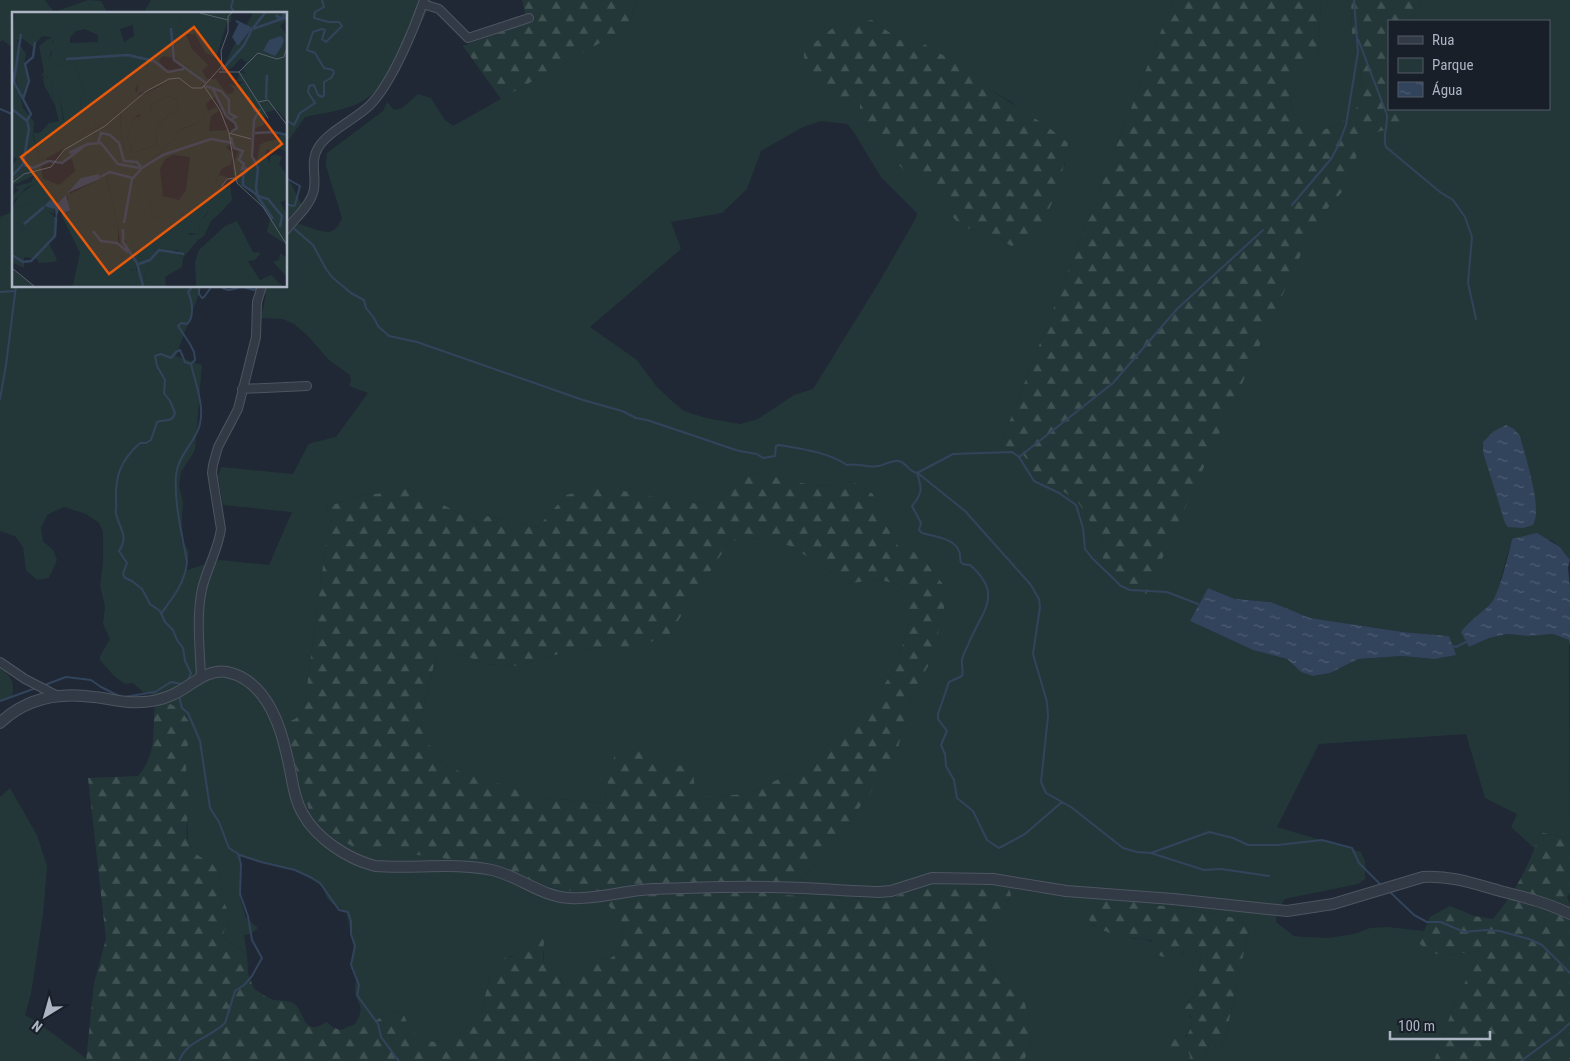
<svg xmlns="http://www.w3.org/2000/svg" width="1570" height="1061" font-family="'Roboto Condensed',sans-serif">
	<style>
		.green { fill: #243738; fill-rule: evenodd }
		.forest { fill: url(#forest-firs); fill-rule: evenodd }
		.water { fill: url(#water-ripples) }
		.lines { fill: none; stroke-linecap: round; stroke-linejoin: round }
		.stream { stroke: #32445c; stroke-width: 2 }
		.minor-casing { stroke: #4d5561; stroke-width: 10 }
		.tertiary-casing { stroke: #4d5561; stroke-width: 12 }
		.minor { stroke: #323a45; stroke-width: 8 }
		.tertiary { stroke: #323a45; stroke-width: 10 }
		.inset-river { fill: none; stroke: #32445c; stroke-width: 2.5 }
		.inset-road { fill: none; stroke: #57606d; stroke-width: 1 }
		.view { fill: #e8590c; fill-opacity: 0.15; stroke: #e8590c; stroke-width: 2.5 }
		.inset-edge { fill: none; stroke: #acb5c3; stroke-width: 2.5 }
	</style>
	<defs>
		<pattern id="forest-firs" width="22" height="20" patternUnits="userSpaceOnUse" patternTransform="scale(1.25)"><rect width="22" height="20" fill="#243738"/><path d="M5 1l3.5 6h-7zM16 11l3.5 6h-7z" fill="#415253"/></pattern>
		<pattern id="water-ripples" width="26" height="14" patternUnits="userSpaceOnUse" patternTransform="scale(1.25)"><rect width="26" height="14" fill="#32445c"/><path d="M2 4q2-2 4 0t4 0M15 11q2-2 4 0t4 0" fill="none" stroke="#4d5d72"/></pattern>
	</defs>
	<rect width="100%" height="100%" fill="#1f2834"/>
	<!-- green -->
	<path class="green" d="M0,0H45L54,12L88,0L101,1L106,10V14H14V49L3,40L0,42Z
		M151,0H431L430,6C415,35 389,90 357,104C341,111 322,113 305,117L286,144V14H218L216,12L215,14H143Z
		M636,0H1173L1000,446L1020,450L1027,460L1034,478L1050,490L1063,491L1078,502L1091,523L1102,533L1104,566L1110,574L1308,239L1328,208L1349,184L1357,155L1366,140L1380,131L1390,130L1401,125L1420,109H1549V21H1412L1422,0H1570V560L1560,547L1551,540L1512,539L1497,593L1493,601L1484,610L1469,647L1489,638L1507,634L1528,636L1553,634L1569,640L1570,839L1540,832L1535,849L1511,827L1517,814L1485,798L1466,734L1319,744L1277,827L1361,852L1365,861V879L1358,884L1285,899L1277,911L1276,922L1294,936L1306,937L1328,938L1354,934L1370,928L1387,927L1424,931L1419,943L1447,955L1480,951L1454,1005L1434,1061H1204L1209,1044L1214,1042L1218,1055L1225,1039L1249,929L1241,919L1173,907L1150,905L1140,901L1092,925L1111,933L1134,939L1143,938L1181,955L1188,946L1195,949L1201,956L1196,994L1188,1003L1189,1016L1193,1019L1194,1022L1185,1037L1175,1039L1190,1056L1189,1061H1024L1032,1041L1021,997L995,977C993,969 990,961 989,954C987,933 1001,913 1011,895L1005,885H973L905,893L887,900L783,895L830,852L859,808L894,759L912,695L932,659L914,547H899L893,539L873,494L852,481L833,486L811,485L754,472L730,490L699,504L661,498L566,495L538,527L487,516L479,524L427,496L400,487L384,493L364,495L326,507L332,519L327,535L304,709L295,719L287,722L289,741L309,810L436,857L506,870L551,888L588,893L604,900L623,923C623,939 623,951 608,960L594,958L582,969L576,972L565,988C563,985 562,980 559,977C548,967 542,969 544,951H519L516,956H507L490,976L481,1012L471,1025L456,1036L436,1042L420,1041L408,1024L402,1011L389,1013L369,1024H355C367,1004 356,1006 355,989C355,985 356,980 357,976L351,968L354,948L346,912L333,904L327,898L322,886L298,871L241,857L240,898L246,918L258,928L251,934L244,935L247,955L241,949L225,940L223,934L228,920V911L222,898L220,869L206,860L200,859L193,851L188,841L187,814L189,805L185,758L187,743L191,733L187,717L168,703L146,704L155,699L149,692L144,693L133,683L125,684L114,676L100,660V656L110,639L103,624L105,607L100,586L103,563V532L99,523L86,514L64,507L47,515L41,528L43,541L53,550L57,560L49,578L37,580L26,570L23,547L15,536L0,531V217L14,211V286H202L176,356L202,365L195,450L181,472L179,486L183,502L181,540L189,551L187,570L220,560L269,565L292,512L223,505L218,476L221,467L293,474L308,445L311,443L336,437L368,393L349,386L351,380L350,375L329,360L307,335L294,324L283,319L261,318L266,294L237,286H286V174L304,209L298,224C315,227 333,243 342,218L326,166L327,153L383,111L387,102L394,110L402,108L418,94L431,98L445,120L453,126L623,30L632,16ZM872,20L900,40H918L935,51L965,66L991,90L1013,103L1065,163L1047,212L1011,246L998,238L961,226L950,214L939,192L929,187L920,179L906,172L892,158L882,143L860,117V102L821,91L813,82L804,58ZM821,121L847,124L853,131L881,177L917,213L916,218L878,284L813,389L794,395L758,419L740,424L706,418L684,411L673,402L657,387L637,360L590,327L681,249L671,222L722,213L747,189L761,151L803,127ZM1208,588L1235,599L1271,602L1310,618L1403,632L1449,636L1434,659L1402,656L1358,659L1330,673L1313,676L1301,672L1287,659L1253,650L1190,621Z
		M1321,0H1351L1352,40L1360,66L1363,96L1354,112L1338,125L1319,131L1301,124L1290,108L1291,89L1300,73L1318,58Z
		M757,538L790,546L824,567L847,584L877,579L902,586L909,598V623L897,665L865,714L801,768L748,794L696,797L606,790L605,803L544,798L447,767L426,741L420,720L438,649L452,651L486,664L518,666L565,652L602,647H636L667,636L730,541Z
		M0,666C10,676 17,684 11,698L0,701Z
		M10,788L37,835L47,866L43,915L31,994L25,1015L40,1024L87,1059L86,1061H0V797Z"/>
	<!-- forest -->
	<path class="forest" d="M522,0H636L632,16L623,30L501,99L463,46L527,22Z
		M1173,0H1321L1318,58L1300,73L1291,89L1290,108L1301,124L1319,131L1338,125L1354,112L1363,96L1360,66L1352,40L1351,0H1422L1412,21H1389V109H1420L1402,125L1390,130L1380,131L1366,140L1357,155L1349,184L1328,208L1308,239L1146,594C1135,588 1107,578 1104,565C1102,555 1103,543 1102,533L1091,523L1078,502L1063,491L1050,490L1034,478L1027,460L1020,450L1000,446Z
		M872,20L900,40H918L935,51L965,66L991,90L1048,127L1068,143C1064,172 1052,213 1033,236C1028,241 1018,243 1011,246L998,238L961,226L950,214L939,192L929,187L920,179L906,172L892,158L882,143L860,117V102C851,100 827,96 821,91C810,84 803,62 804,51L838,24Z
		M754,472L811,485L833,486L852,481L873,494L893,539L899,547H914L948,591L932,659L912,695L895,759L859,808L830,852L783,895L887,900L924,885L937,883L1005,885L1009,888L1011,895C1001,913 987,933 989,954C990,961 993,969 995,977L1021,997L1025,1003L1032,1041L1024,1061H86L94,983L106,939L88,778L138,776C158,753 152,731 155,704C160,704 166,702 170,704C181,709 193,722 191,734C189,742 186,749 186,757C185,772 189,788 189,804C189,816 184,829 188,842C194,858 208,859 220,869L222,898L228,911V920L223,934L225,940L241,949L247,956L248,973L254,989C260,992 268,999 274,1000C281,1001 287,1000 293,1003C303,1008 302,1029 316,1027C319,1027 324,1023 327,1022L334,1028L341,1030L355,1024H369L389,1013L402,1011L408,1024L420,1040L436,1042L456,1036L471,1025L481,1012L490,976L507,955L510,957L516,956C526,943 526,926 544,938C544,954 538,967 557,973L565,988L576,971L586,966L589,959L594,958L608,960C623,951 623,939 623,923L604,900L588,893L551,888L506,870L436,857L356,848L324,831L309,810L297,772L285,724L287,722L295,719L304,709L327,535L332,519L326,507L364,495L384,493L400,487L427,496L479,524L487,516L538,527L566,495L602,487L661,498L699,504L730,490ZM757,538L790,546L824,567L847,584L878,579L902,586L909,598V623L897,665L865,714L801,768L748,794L696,797L692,766L655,764L646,749L615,753L606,790L605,803L544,798L447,767L426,741L420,720L438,649L452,651L486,664L518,666L565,652L602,647H636L668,636L730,541Z
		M1540,832L1570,839V893L1567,897L1570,905V1061H1434L1454,1005L1480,951L1447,955L1430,953L1419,943L1430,917L1450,906L1474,916L1493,919C1514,894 1531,863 1540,832Z
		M1112,898L1140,901L1150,905L1173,907L1241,919L1249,929L1225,1039L1218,1055L1214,1042L1209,1044L1204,1061H1189L1190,1056L1188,1052L1174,1054L1168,1049V1046L1175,1038L1186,1037L1194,1022C1193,1016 1186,1014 1185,1008L1196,994L1201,956L1195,949L1188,947L1176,959L1160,956L1151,940C1144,938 1139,939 1132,938C1120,937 1082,928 1088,910C1089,906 1095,902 1098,899Z"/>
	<!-- water -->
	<path class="water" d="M1506,425L1514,429L1520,436C1525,457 1543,508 1533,525L1523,528L1508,527L1505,523L1483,452V442L1494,431Z
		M1537,533L1560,547L1570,560L1568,567L1570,589V646L1569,640L1553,634L1528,636L1507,634L1489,638L1469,647L1461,632C1470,620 1482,613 1492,602C1499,593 1509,553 1512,539Z
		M1208,588L1235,599L1271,602L1310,618L1403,632L1449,636L1456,655L1434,659L1402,656L1358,659L1330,673L1313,676L1301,672L1287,659L1253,650L1190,621Z"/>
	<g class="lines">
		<!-- stream -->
		<path class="stream" d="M233,0L231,7L235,14
			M1358,39L1387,115C1388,125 1382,137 1386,147L1440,192L1453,200L1465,217L1472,237L1468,283L1476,319
			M0,109L14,115
			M286,120L294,125L300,113L315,103L308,92L309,86L314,85L318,95L322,97L324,95V82L331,78L334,73L333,70L324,68L315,53L307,50L313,32L322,29L325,30L322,39L326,42L342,26L339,22H329L314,18L315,12L324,7L322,0
			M286,178L300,186L295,205L293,206L286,204
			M1292,205L1331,159L1338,146L1346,125L1358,52L1354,0
			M292,227L313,245L326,269L332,277L351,293L364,300L366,308L374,318L378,326L389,336L417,342L583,400L622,411L636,418L647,420L739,451L757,454L763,458L775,456L776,446L779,445C803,449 827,452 847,465C858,463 868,468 879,466C885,465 891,460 898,461C907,462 907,471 917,473L953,454L1012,452L1019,457L1034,481L1059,493L1076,505L1083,528L1085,549L1092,558L1121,586L1130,590L1167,592L1198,604
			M199,286V294L202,298L204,297L212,286
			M220,286C229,293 232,289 241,287C245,287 250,289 254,290L259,286
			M0,292L15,291
			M191,364L195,360L194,352L190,344L178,326L181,323L187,324C195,317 192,300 188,292L193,286
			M0,399L6,365L16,286
			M1019,457L1113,383L1177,309L1263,230
			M917,473C922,488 923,493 912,506L921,523L919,530L922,533C933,536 952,538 958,549C964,558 954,564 970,565C1005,595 981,612 968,645C966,649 963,655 962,660C961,666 964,670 962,676L949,682L938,714V719L947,731L941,745L945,754L946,766L954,780L957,798L973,811L987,840L999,848L1025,834L1062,802
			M919,474L965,511L1031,585L1039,599L1040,607L1033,654L1047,702L1048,716L1041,782L1046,793L1071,807L1123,848L1137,852L1151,853L1204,870L1221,869L1269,876
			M161,614C173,597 185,583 187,562C182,533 174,504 176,475C178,458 189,448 196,434C208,413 196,386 191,364
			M1452,646L1456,647L1468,641
			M188,680L191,673L185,661L183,648L177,640L173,630L165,622L160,611L150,604L142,589L132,581L125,578L123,574L127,563L119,551C129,536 120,530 116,514C115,511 117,506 116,502C115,476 120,461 140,443H146L151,440L157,422C166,419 172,423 175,413L170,401L164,393L165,380L157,366L155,356L161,354L171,358L176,352L180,350L185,362L191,364
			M42,686L66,677L91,680L101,687L119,696
			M179,696L182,708L188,713L200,741L210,808L219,822L229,848L240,855L261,862L295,870L312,878L320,883L339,910L348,912L351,921V934L355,946L351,965L359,985L357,995L378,1024L381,1037L399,1061
			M124,697L155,692L171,682L182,684
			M0,701L36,688
			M1151,853L1209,832L1233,838L1248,845H1278L1322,840L1352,848L1359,863L1381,885
			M1389,891L1414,915L1427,922H1441L1464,932L1485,930L1500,931L1529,939L1542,945L1570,973
			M179,1061C187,1040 210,1038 225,1023L235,991L244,985L252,976L262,958L252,940L248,916L240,894L241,864L238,854
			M1521,1061L1559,1033L1570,1023"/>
		<defs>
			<path id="minor" d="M423,4L439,9L468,38L529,18
				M286,230C295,218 309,207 313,193C318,179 309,163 318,148C327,132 356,119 370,105C392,83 414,29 424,0
				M242,389L307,386
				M0,662L25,679L56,695
				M201,678C200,648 196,618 202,589C207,568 218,550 221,529L212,473L213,465L218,447L238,409L256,337L257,302L262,286"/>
			<path id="tertiary" d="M0,723C26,698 59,692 94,697C105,698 116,701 128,702C142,703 159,701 172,695C189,688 206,668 227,672C265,680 280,723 287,756C292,775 293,797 303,814C317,839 348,859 375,866C414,869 454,862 492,870C519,876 542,897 570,898C597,900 625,890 653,889C692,888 731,886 770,887C806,887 843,891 879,892L891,891L932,878L993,879L1066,891L1173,899L1287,911L1333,904L1423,877C1450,875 1475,884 1500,891C1524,897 1548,903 1570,914"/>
		</defs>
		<!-- minor casing -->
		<use href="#minor" class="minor-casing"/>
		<!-- tertiary casing -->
		<use href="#tertiary" class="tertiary-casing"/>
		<!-- minor -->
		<use href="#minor" class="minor"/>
		<!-- tertiary -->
		<use href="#tertiary" class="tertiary"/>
	</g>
	<!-- overview -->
	<g transform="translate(12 12)">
		<rect width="275" height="275" fill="#1f2834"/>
		<path d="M165,1H224L219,2V10L215,11L204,46L193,40L183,22H173ZM241,1H275V8L268,14L275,23V110L265,97L253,101L252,113L243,116L241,145L245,148L248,133L253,130L267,127L268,123L275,124V140L263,135L259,140L255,137L253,142L275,181V188L268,190L275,203V233L255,220L258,208L254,194L247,191L236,174L231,172L230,175L222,167L221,153L227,137L219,132L214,135L221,142L219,153L210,156L199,180V201L196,197L195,202L188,208L187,222L176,221L186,228L171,246L165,238L144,240L120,167L94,162L106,214V243L112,245L120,259L125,258L122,245L112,235L114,227H119L124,241L136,251L137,257L132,265L134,273L137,269L144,274H55L61,273L68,241L50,204V200L56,201V185L54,183L46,191L40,188L32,194L42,196V202L18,192L0,196L7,183L30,166L47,173L63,159L60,147L49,151L46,148L53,136L28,150L21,121H28L37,111L47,109L46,105L52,108L49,91L43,89L39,78L41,67H33L36,65L33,63L29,65L32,59L27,34L36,27L41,28L37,47L53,56V46L62,51L72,78L68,87L70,103L82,109L84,117L109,98L108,122L113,137L136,149L148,142L151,134L163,128L167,118L182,113L192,103L178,79L151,73L125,82L126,70L134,73V55L146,48L156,60H165L172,57L165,51L164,47H167L174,54L180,55L188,67H204L215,82L221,81L222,77L217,72L224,74L232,70L223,69L227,66L226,59L235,63L230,58L234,50L229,46L221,55L215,58L211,56L223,31L227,33L239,17L234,14ZM265,26L270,34L265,40H252L257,28ZM202,85L218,108L221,107L224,118L217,121L215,118L197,119L199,104L207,99L204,95L196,99L194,92ZM161,143L178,145L174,178L167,188L151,184L148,157L153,147ZM71,166L88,167L58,182L57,178ZM145,187L167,192L172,190V202L141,205L137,191ZM4,27L14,42L12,53L16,67L10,88L0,52V29ZM157,84L164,87L168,97L158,101L144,117L145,133L120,141L115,125L122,106L140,100L137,93ZM218,173L220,188L209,200L204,197ZM9,210L12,224V256L0,250V211ZM0,256L21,274H0Z" fill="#243738" fill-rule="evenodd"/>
		<path d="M3,1H165L180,37L196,53L190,59L195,67L189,68L180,55L174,54L167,47L151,44L142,54L135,53L134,73L126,70L123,79L129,83L165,67L179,76L192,103L186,111L167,118L163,128L151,134L148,142L136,149L116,145L108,122L109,99L84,117L82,109L70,103L68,87L72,78L62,51L53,46V56L37,47L40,41L37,36L42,29L37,27L40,25L30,24L21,35L11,27L0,29ZM121,13L122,24L112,30L108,17ZM72,17L86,23V30L58,31V25L64,19ZM157,84L164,87L168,97L158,101L144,117L145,133L120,141L115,125L122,106L127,102L130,105L137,103L140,100L137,93ZM0,52L11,96L22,110L21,124L28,149L33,146L36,149L29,155L31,168L15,175L0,191V183L7,178L2,175L19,170L23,163L0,174V154L5,147L0,144ZM34,62L37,63L33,67L41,66L39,78L43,89L48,88L51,109L46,105L43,93L32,73L31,66ZM50,111L54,114L58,126L73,120L74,124L55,133L48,117ZM263,142L270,145L267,152L275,163L273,182L268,181L272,176L258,155V145ZM94,161L123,166L144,240L157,233L171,246L170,255L153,265L154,274H144L137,269L135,274L132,265L137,257L136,251L124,242L119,227H114L111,232L124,249V260L114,254L112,245L104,242L108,230L106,214ZM207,163L215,165L210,173L216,178L204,197L209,200L199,209L192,224L186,228L175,223L187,222L188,208L195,203L196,197L199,201V180ZM145,187L174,190L177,193L176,199L166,204L140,205L137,191ZM18,192L28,194L46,207L42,227L36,230L45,247L43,250L27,251L25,247L12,245L10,212L0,211V196ZM225,209L241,240L249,241L243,248L236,249L248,268L259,263L270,274H184L183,250L187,238L213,214ZM268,241L275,246V265L261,250L267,248Z" fill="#243738" fill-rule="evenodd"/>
		<path d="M227,11L239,17L226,34L220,25ZM269,24L272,28L270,34L263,44L251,39L257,28ZM87,162L88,167L55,181L69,166ZM54,183L58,198L53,201L47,197L44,208L43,197L32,194L38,188L46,191Z" fill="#32445c"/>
		<path class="inset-river" d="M268,8L264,3L270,7L272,1L275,3M224,9L240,17M159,16L162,48L194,71M241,16L253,1M241,17L275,5M54,47L116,43L142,49L156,60L172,57M210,58L232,33L240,17M0,59L2,70L19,102L15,108M2,68L9,22M194,74L209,79L217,88V101L224,105L220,107M201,77L214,104L223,111L225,116L219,120M236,85L244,100M11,87L17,69L13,52L21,45L23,30M254,87L255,63M0,97L15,109L17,117L11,152L0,164M248,97L242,108L240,144L246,156L244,176L246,184L256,187L270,204L268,215M243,121L262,120L275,123M219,125L222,136L231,139L227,148L232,152L230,157L234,156L235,159L231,163V173L244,182L261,207M86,131L89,121L98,123L107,131L112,149L125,150L129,155M57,141L76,132L89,131L106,152L128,156M12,153L21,156L37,149L50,151L71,135M88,165L98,160L121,166L130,156L151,143L199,127L221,131M112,211L120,167M12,212L32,195M111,217V230L125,251L131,274M81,219L89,229L105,231L116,240M0,243L11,250L19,249L43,224L44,205M127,252L138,248L147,238L172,242"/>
		<path class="inset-road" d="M188,1L216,8M207,60H227L246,90L256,88L275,113M227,60L246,41L265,47L272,45L275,35M192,74L208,98L217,121L225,171L251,195L275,233M246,90L256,106M217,121L239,127M0,171L12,162L39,155L52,138L93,114L133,80L157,67L167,66L180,76H190L210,54L209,39L216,20V4L220,1M210,174L215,167L223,166M0,256L22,274"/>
		<path class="view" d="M182,15L270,132L97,262L9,145Z"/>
		<rect width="275" height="275" class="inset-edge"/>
	</g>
	<!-- legend -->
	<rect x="1388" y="20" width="162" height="90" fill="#181f29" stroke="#535b67"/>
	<rect x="1398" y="36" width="25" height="8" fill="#323a45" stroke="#535b67"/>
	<text x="1432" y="45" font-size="15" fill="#acb5c3">Rua</text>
	<rect x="1398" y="58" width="25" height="15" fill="#243738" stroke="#535b67"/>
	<text x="1432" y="70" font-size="15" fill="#acb5c3">Parque</text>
	<rect x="1398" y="82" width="25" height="15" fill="url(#water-ripples)" stroke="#535b67"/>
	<text x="1432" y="95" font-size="15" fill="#acb5c3">Água</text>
	<!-- north arrow -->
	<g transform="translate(45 1016) rotate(217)" stroke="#181f29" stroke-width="4" paint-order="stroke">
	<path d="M0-4L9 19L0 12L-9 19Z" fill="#acb5c3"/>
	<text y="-8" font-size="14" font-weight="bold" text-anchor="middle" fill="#acb5c3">N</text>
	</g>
	<!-- scale -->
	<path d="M1390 1031v8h100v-8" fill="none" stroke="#acb5c3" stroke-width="2.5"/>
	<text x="1398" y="1031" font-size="15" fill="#acb5c3" stroke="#181f29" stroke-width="4" paint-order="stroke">100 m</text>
</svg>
